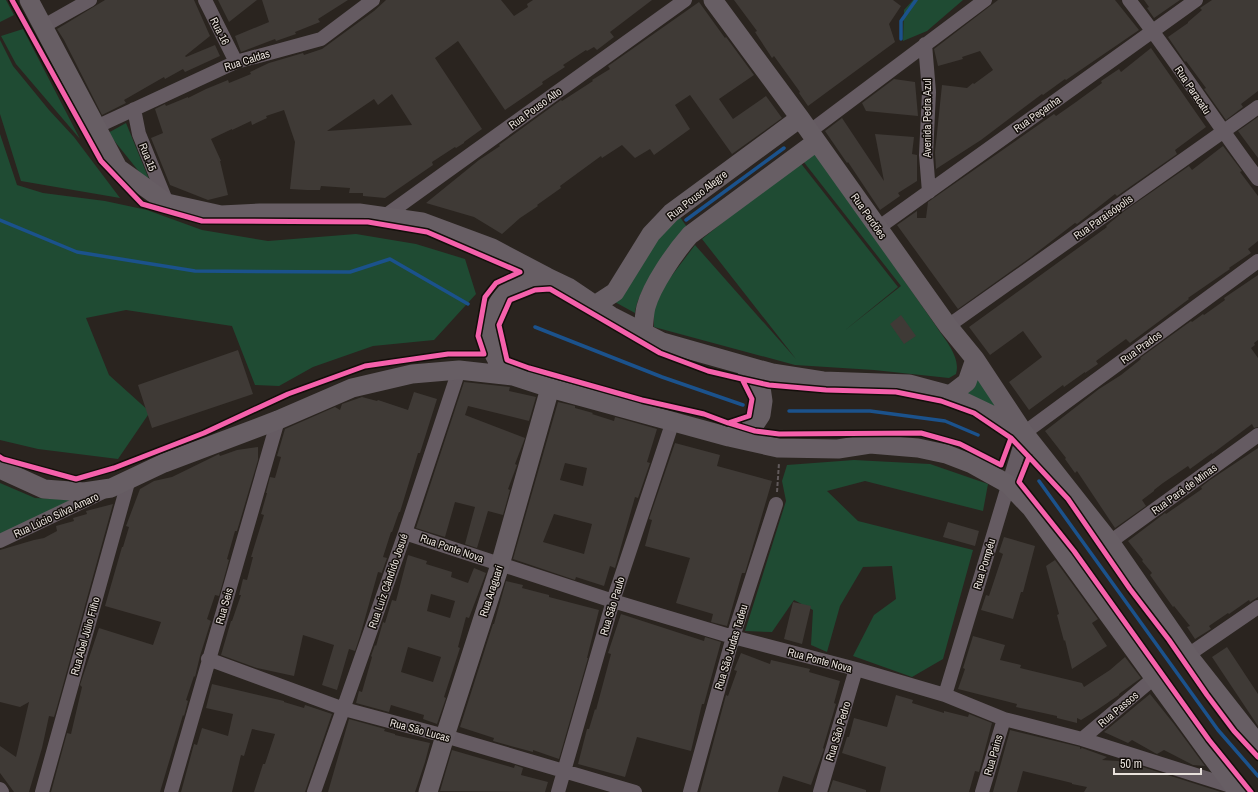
<svg xmlns="http://www.w3.org/2000/svg" width="1258" height="792" font-family="'Archivo Narrow',sans-serif">
	<style>
		.green { fill: #1f4b33 }
		.lines { fill: none; stroke-linecap: round; stroke-linejoin: round }
		.stream { stroke: #1b528c; stroke-width: 3.5 }
		.building { fill: #3f3a36; fill-rule: evenodd }
		.path { stroke: #615a5b; stroke-width: 2; stroke-dasharray: 4 2; stroke-linecap: butt }
		.street { stroke: #655b62; stroke-width: 14 }
		.secondary { stroke: #675e64; stroke-width: 19 }
		.cycleway-casing { stroke: #130e0a; stroke-width: 8 }
		.cycleway { stroke: #f560ab; stroke-width: 5 }
		.labels { text-anchor: middle; stroke-width: 3; stroke-linejoin: round; paint-order: stroke }
		.street-label { font-size: 11px; fill: #e8e1dc; stroke: #130e0a }
	</style>
	<rect width="100%" height="100%" fill="#2a241f"/>
	<!-- green -->
	<path class="green" d="M0,0H6L14,15L0,22Z
		M913,0H963L927,31L903,41L904,10Z
		M23,29L80,139L16,64L1,36Z
		M0,40L13,66L49,110L74,137L120,198L21,181L0,114Z
		M126,123L153,189L108,133Z
		M0,134L17,185L43,193L105,201L147,210L202,230L268,241L356,234L416,244L465,259L476,294L434,340L373,346L313,367L279,386L255,385L232,326L126,310L86,318L109,375L150,412L118,459L38,449L0,440Z
		M814,151L936,326C945,340 961,357 956,374L949,378L874,370L795,365L654,327V299L695,245L796,359L702,239L799,161L898,287L844,331L901,286L803,161Z
		M677,213L687,227C670,250 638,286 635,313L613,301Z
		M977,377L1010,420L963,393Z
		M854,460L930,464L988,484L983,511L865,481L827,491L858,521L973,550L943,659L912,677L853,656L874,615L896,599L892,566L863,567L840,606L827,652L811,645L813,610L794,600L772,632L745,631L786,501L782,481L787,465Z
		M0,483L35,498L77,500L0,536Z"/>
	<g class="lines">
		<!-- stream -->
		<path class="stream" d="M901,39V21L916,0
			M0,220L77,252L195,271L350,272L390,259L468,304
			M686,220L784,148
			M535,327L662,377L743,405
			M789,411H870L945,421L978,435
			M1039,481L1218,730L1258,776"/>
	</g>
	<!-- building -->
	<path class="building" d="M105,0H194L210,36L185,56L186,57L215,45L220,56L185,72L183,69L165,79L164,77L124,100L126,103L102,115L64,40L57,29Z
		M218,0H257L229,22Z
		M262,0H348L318,19L320,22L295,32L296,34L276,41L275,39L241,52L235,36L269,22Z
		M386,0H501L514,16L528,7L527,4L533,0H652L610,32L614,37L597,50L594,47L587,51L586,50L563,65L565,67L542,82L543,84L505,110L458,41L435,58L482,129L464,142V143L456,148L455,147L432,162L433,165L385,198L363,196V193H349L350,188L321,186L320,190H307L290,189L295,142L284,110L266,116L267,118L252,125L251,121L232,130V129L211,139L221,161H220L228,195L208,200L170,185L151,138L163,133L155,109L165,104L166,106L188,97V98L206,89L228,80L229,83L251,74L250,72L269,63L303,53L304,55L322,49L374,11ZM392,94L412,125L327,131L374,99L378,105Z
		M734,0H893L901,6L889,24L895,42L808,106L799,93L800,92L774,56L772,58L755,32L757,31Z
		M998,0H1115L1139,30L1066,80L1065,79L1043,95L1042,94L981,140L936,169L935,152L942,85L967,88L973,83L974,84L993,70L980,51L962,57L963,59L938,66L934,49Z
		M1144,0H1180L1154,18L1147,8L1149,7Z
		M1212,0H1258V91L1241,104L1243,107L1226,120L1204,89L1206,88L1186,61L1185,62L1168,37L1188,23V22L1202,10L1200,8Z
		M699,2L725,38L726,37L754,75L719,99L733,119L766,96L782,118L732,154L690,95L675,105L690,129L654,155L650,149L635,158L622,145L602,158L601,156L560,186L561,188L537,205L538,206L520,218L502,234L474,217L426,203L479,160L500,146L499,145L561,100L562,101L593,81L592,80L610,69L608,66Z
		M1151,48L1206,127L1175,150L1177,154L1117,196L1115,194L1077,224L1075,223L1031,257L958,309L897,225L917,211V218H926L928,202L1054,114L1056,116L1076,102L1102,83L1101,81L1119,69L1121,72Z
		M894,79L915,82L918,116L866,111L862,103Z
		M1258,117V158L1238,131Z
		M842,118L884,181L875,134L914,137L912,154L917,155V181L898,193L900,196L880,210L848,162L847,163L825,131Z
		M1223,146L1242,171L1240,172L1258,196V241L1248,249L1251,253L1229,268L1230,269L1188,298L1189,299L1130,343L1126,339L1096,361L1098,364L1085,373V372L1064,387L1063,385L1029,410L1009,382L1042,357L1023,331L990,355L969,327L1107,227L1106,226L1123,212L1189,166L1192,170Z
		M1258,275V340L1254,343L1255,345L1251,348L1258,358V427L1254,428L1252,424L1212,454V453L1190,469L1188,466L1163,483L1154,490V491L1142,500L1146,506L1115,528L1077,471L1075,473L1065,459L1066,458L1045,431L1099,389L1121,375L1141,359L1140,358L1191,321L1192,322L1203,314L1204,315L1225,300L1224,298Z
		M901,315L916,336L904,344L890,324Z
		M238,350L253,394L152,428L138,385Z
		M464,382L510,387L509,391L536,397L529,421L468,406L465,415L525,438L515,464L517,465L508,489L510,490L503,515L488,511L477,548L465,544L475,507L455,502L445,537L416,528Z
		M414,392L437,399L420,453H418L400,512H399L392,532H391L383,557L387,558L382,572V573L378,572L360,636L355,651L349,649L337,690L322,685L334,645L303,635L294,676L257,668L221,655L231,621H232L241,595H239L243,579L247,580L253,557H251L264,515L261,514L267,493H266L270,477L275,478L281,457L277,456L285,429L335,407L340,410L342,404L362,397L377,401L378,400L408,410Z
		M558,402L575,406V408L593,413L592,414L614,421L615,417L657,429L647,462L650,463L638,498L635,497L615,568L610,566L604,586L576,577L575,580L513,559ZM565,463L587,468L583,486L560,480ZM554,514L592,524L584,554L543,542Z
		M675,443L720,455L717,466L772,481L745,573H742L727,626L711,622L713,614L676,603L690,558L645,546L652,520L649,519Z
		M258,447V460L237,531H235L227,559L229,560L219,596L215,595L207,619L211,621L200,656L195,677L194,676L186,700L188,701L184,716L183,715L160,792H51L67,733L71,734L82,687L80,685L99,628L153,645L161,622L105,606L122,547H123L129,527L126,526L140,489L154,481L172,477L219,454L220,456L237,450Z
		M1258,448V597L1250,602L1249,600L1229,614L1228,613L1209,626L1211,629L1195,639L1187,627L1190,626L1174,606L1173,607L1157,585L1150,575L1152,573L1142,561L1143,560L1128,541L1165,513L1166,514L1202,489L1201,487L1210,480Z
		M113,504L57,707L54,717L49,716L42,748L29,792H14L0,773V746L16,757L29,702L20,707L0,702V550L34,540L44,538L57,531L56,526L74,521L73,518L87,514L86,511Z
		M948,522L979,531L975,546L943,537Z
		M1004,537L1035,546L1023,592H1021L1013,619L981,610L986,595L989,596L1003,554L999,552Z
		M408,555L427,561L426,564L452,572L451,577L468,583L474,568L486,573L469,618L466,617L458,647L460,648L444,697L446,698L437,724L423,719L424,715L391,705L389,712L356,703L359,691L362,692L372,657L371,656L375,645L376,646L383,622L385,623L392,600L396,601ZM431,594L455,601L450,618L427,611ZM408,647L441,657L433,682L401,672Z
		M1055,560L1098,619L1092,623L1107,646L1072,669L1065,640L1064,641L1057,615L1059,614L1046,566Z
		M506,581L523,585L522,588L549,595V597L599,610L587,658H588L559,759L533,750V752L493,741L494,738L460,727L493,624H494Z
		M793,602L811,606L802,644L784,639Z
		M621,614L704,641L705,637L721,642L704,704H702L691,751L637,737L625,777L578,764L587,729H589L595,709L596,710L611,654L608,653Z
		M973,636L1005,645L1000,660L1021,665L1020,668L1082,683L1084,687L1110,670L1125,657L1141,678L1119,694V695L1097,710L1081,720L1077,718V723L1057,718V716L1016,707L1017,704L958,689L965,669L963,668Z
		M1227,647L1258,694V726L1212,657Z
		M741,653L770,664L771,660L810,669L809,672L840,681L834,703L836,704L823,748L824,749L811,785L783,776L778,792H700L726,695L728,696L737,671L734,670Z
		M212,684L284,701V702L304,708L305,705L332,714L305,792H254L263,764H265L275,734L252,729L244,756L241,755L232,792H181L194,744L197,745L202,728L228,736L233,714L206,708Z
		M1150,694L1174,724L1205,766L1193,765L1164,750L1157,754L1155,753L1132,740L1128,743L1104,732Z
		M896,695L913,700L912,703L944,713V711L968,717L969,714L992,723L979,772L975,771L969,792H880L886,767L842,753L847,737H849L854,718L887,727Z
		M349,719L385,729L384,731L395,734V735L430,743L425,762L415,792H328Z
		M1010,730L1080,747V749L1082,748L1107,757L1102,760L1118,761L1129,765L1130,763L1221,792H1084L1087,787L1072,784V783L1023,771L1017,792H993Z
		M452,750L514,768L515,765L523,768L521,775L548,782L545,792L440,791Z
		M833,780L866,790V792H829Z"/>
	<g class="lines">
		<!-- path -->
		<path class="path" d="M777,492L779,463"/>
		<!-- street -->
		<path class="street" d="M205,0L236,62
			M1129,0C1174,58 1214,120 1258,179
			M42,27L90,0
			M925,44L929,92L926,155L929,192
			M134,109L139,134L167,203
			M96,127L236,62L321,39L373,0
			M809,132L985,0
			M385,216L685,0
			M878,228L1196,0
			M948,326L1258,107
			M405,533L613,601L733,637L856,669L945,695L1004,719L1082,739L1234,787
			M0,541L101,493
			M1110,542L1258,435
			M1188,655L1258,607
			M208,659L344,709L445,736L635,792
			M945,695L1024,433L1258,261
			M1082,739L1154,678
			M0,789L2,792
			M42,792L129,479
			M171,792L278,420
			M314,792L405,533L459,370
			M558,792L613,601L673,421
			M690,792L733,637L776,504
			M820,792L856,669
			M982,792L1004,719"/>
		<!-- secondary -->
		<path class="secondary" d="M29,0L118,168L167,203L221,215L260,213H359L422,222L492,248L547,277L568,287L611,316L662,342L772,373L823,381L909,384L950,395L992,415L1024,433L1110,542L1188,655L1258,744
			M713,0L800,118L948,326L975,359L1022,430
			M595,305L615,292L651,234L671,213L800,118
			M643,332C644,324 644,315 646,307C652,285 675,252 690,235L816,142
			M513,376C509,373 504,370 501,366C481,340 489,301 517,284C526,279 537,278 547,277
			M950,395L967,382L975,359
			M729,437L744,433L755,424L761,415L763,401L761,387L744,366
			M0,469L44,489L84,492L111,488L164,463L278,420L352,388L412,374L459,370L513,376L550,388L729,437L778,448L838,449L870,444L918,448L946,454L972,464L1008,484L1031,508L1206,749L1238,792
			M428,792L445,736L500,565L550,388"/>
		<defs>
			<path id="cycleway" d="M550,289L660,353L708,371L742,379L752,399L749,416L728,423L704,414L642,400L529,368L507,360L499,325L510,300L535,290Z
				M729,423L755,431L779,434L921,433L960,444L1001,465L1011,438L974,413L941,401L896,392L826,390L769,385L742,379
				M1011,438L1029,457L1068,499L1130,589L1169,640L1207,695L1234,731L1258,757
				M0,457L3,459L76,479L114,468L204,433L288,394L365,366L448,354H484L478,336L485,297L496,283L520,272L427,232L368,222L202,221L142,204L101,161L12,0
				M1029,457L1019,482L1074,551L1209,740L1251,792"/>
		</defs>
		<!-- cycleway casing -->
		<use href="#cycleway" class="cycleway-casing"/>
		<!-- cycleway -->
		<use href="#cycleway" class="cycleway"/>
	</g>
	<g class="labels">
		<!-- street labels -->
		<g class="street-label">
			<text transform="translate(220 31) rotate(63)" y="4">Rua 16</text>
			<text transform="translate(247 60) rotate(-18)" y="4">Rua Caldas</text>
			<text transform="translate(1193 90) rotate(56)" y="4">Rua Paracatu</text>
			<text transform="translate(535 108) rotate(-36)" y="4">Rua Pouso Alto</text>
			<text transform="translate(1037 114) rotate(-35)" y="4">Rua Peçanha</text>
			<text transform="translate(927 118) rotate(-90)" y="4">Avenida Pedra Azul</text>
			<text transform="translate(148 157) rotate(68)" y="4">Rua 15</text>
			<text transform="translate(697 195) rotate(-38)" y="4">Rua Pouso Alegre</text>
			<text transform="translate(869 216) rotate(55)" y="4">Rua Perdões</text>
			<text transform="translate(1103 217) rotate(-35)" y="4">Rua Paraisópolis</text>
			<text transform="translate(1141 347) rotate(-36)" y="4">Rua Prados</text>
			<text transform="translate(1184 489) rotate(-36)" y="4">Rua Pará de Minas</text>
			<text transform="translate(56 515) rotate(-25)" y="4">Rua Lúcio Silva Amaro</text>
			<text transform="translate(452 548) rotate(19)" y="4">Rua Ponte Nova</text>
			<text transform="translate(984 564) rotate(-73)" y="4">Rua Pompéu</text>
			<text transform="translate(388 581) rotate(-71)" y="4">Rua Luiz Cândido Josué</text>
			<text transform="translate(491 591) rotate(-72)" y="4">Rua Araguari</text>
			<text transform="translate(224 606) rotate(-74)" y="4">Rua Seis</text>
			<text transform="translate(612 606) rotate(-73)" y="4">Rua São Paulo</text>
			<text transform="translate(85 636) rotate(-74)" y="4">Rua Abel Júlio Filho</text>
			<text transform="translate(731 647) rotate(-73)" y="4">Rua São Judas Tadeu</text>
			<text transform="translate(820 660) rotate(15)" y="4">Rua Ponte Nova</text>
			<text transform="translate(1118 709) rotate(-40)" y="4">Rua Passos</text>
			<text transform="translate(420 730) rotate(15)" y="4">Rua São Lucas</text>
			<text transform="translate(838 731) rotate(-73)" y="4">Rua São Pedro</text>
			<text transform="translate(993 755) rotate(-74)" y="4">Rua Pains</text>
		</g>
	</g>
	<!-- scale -->
	<path d="M1114 768v6h87v-6" fill="none" stroke="#e8e1dc" stroke-width="2"/>
	<text x="1120" y="768" font-size="12" fill="#e8e1dc" stroke="#130e0a" stroke-width="3" paint-order="stroke">50 m</text>
</svg>
